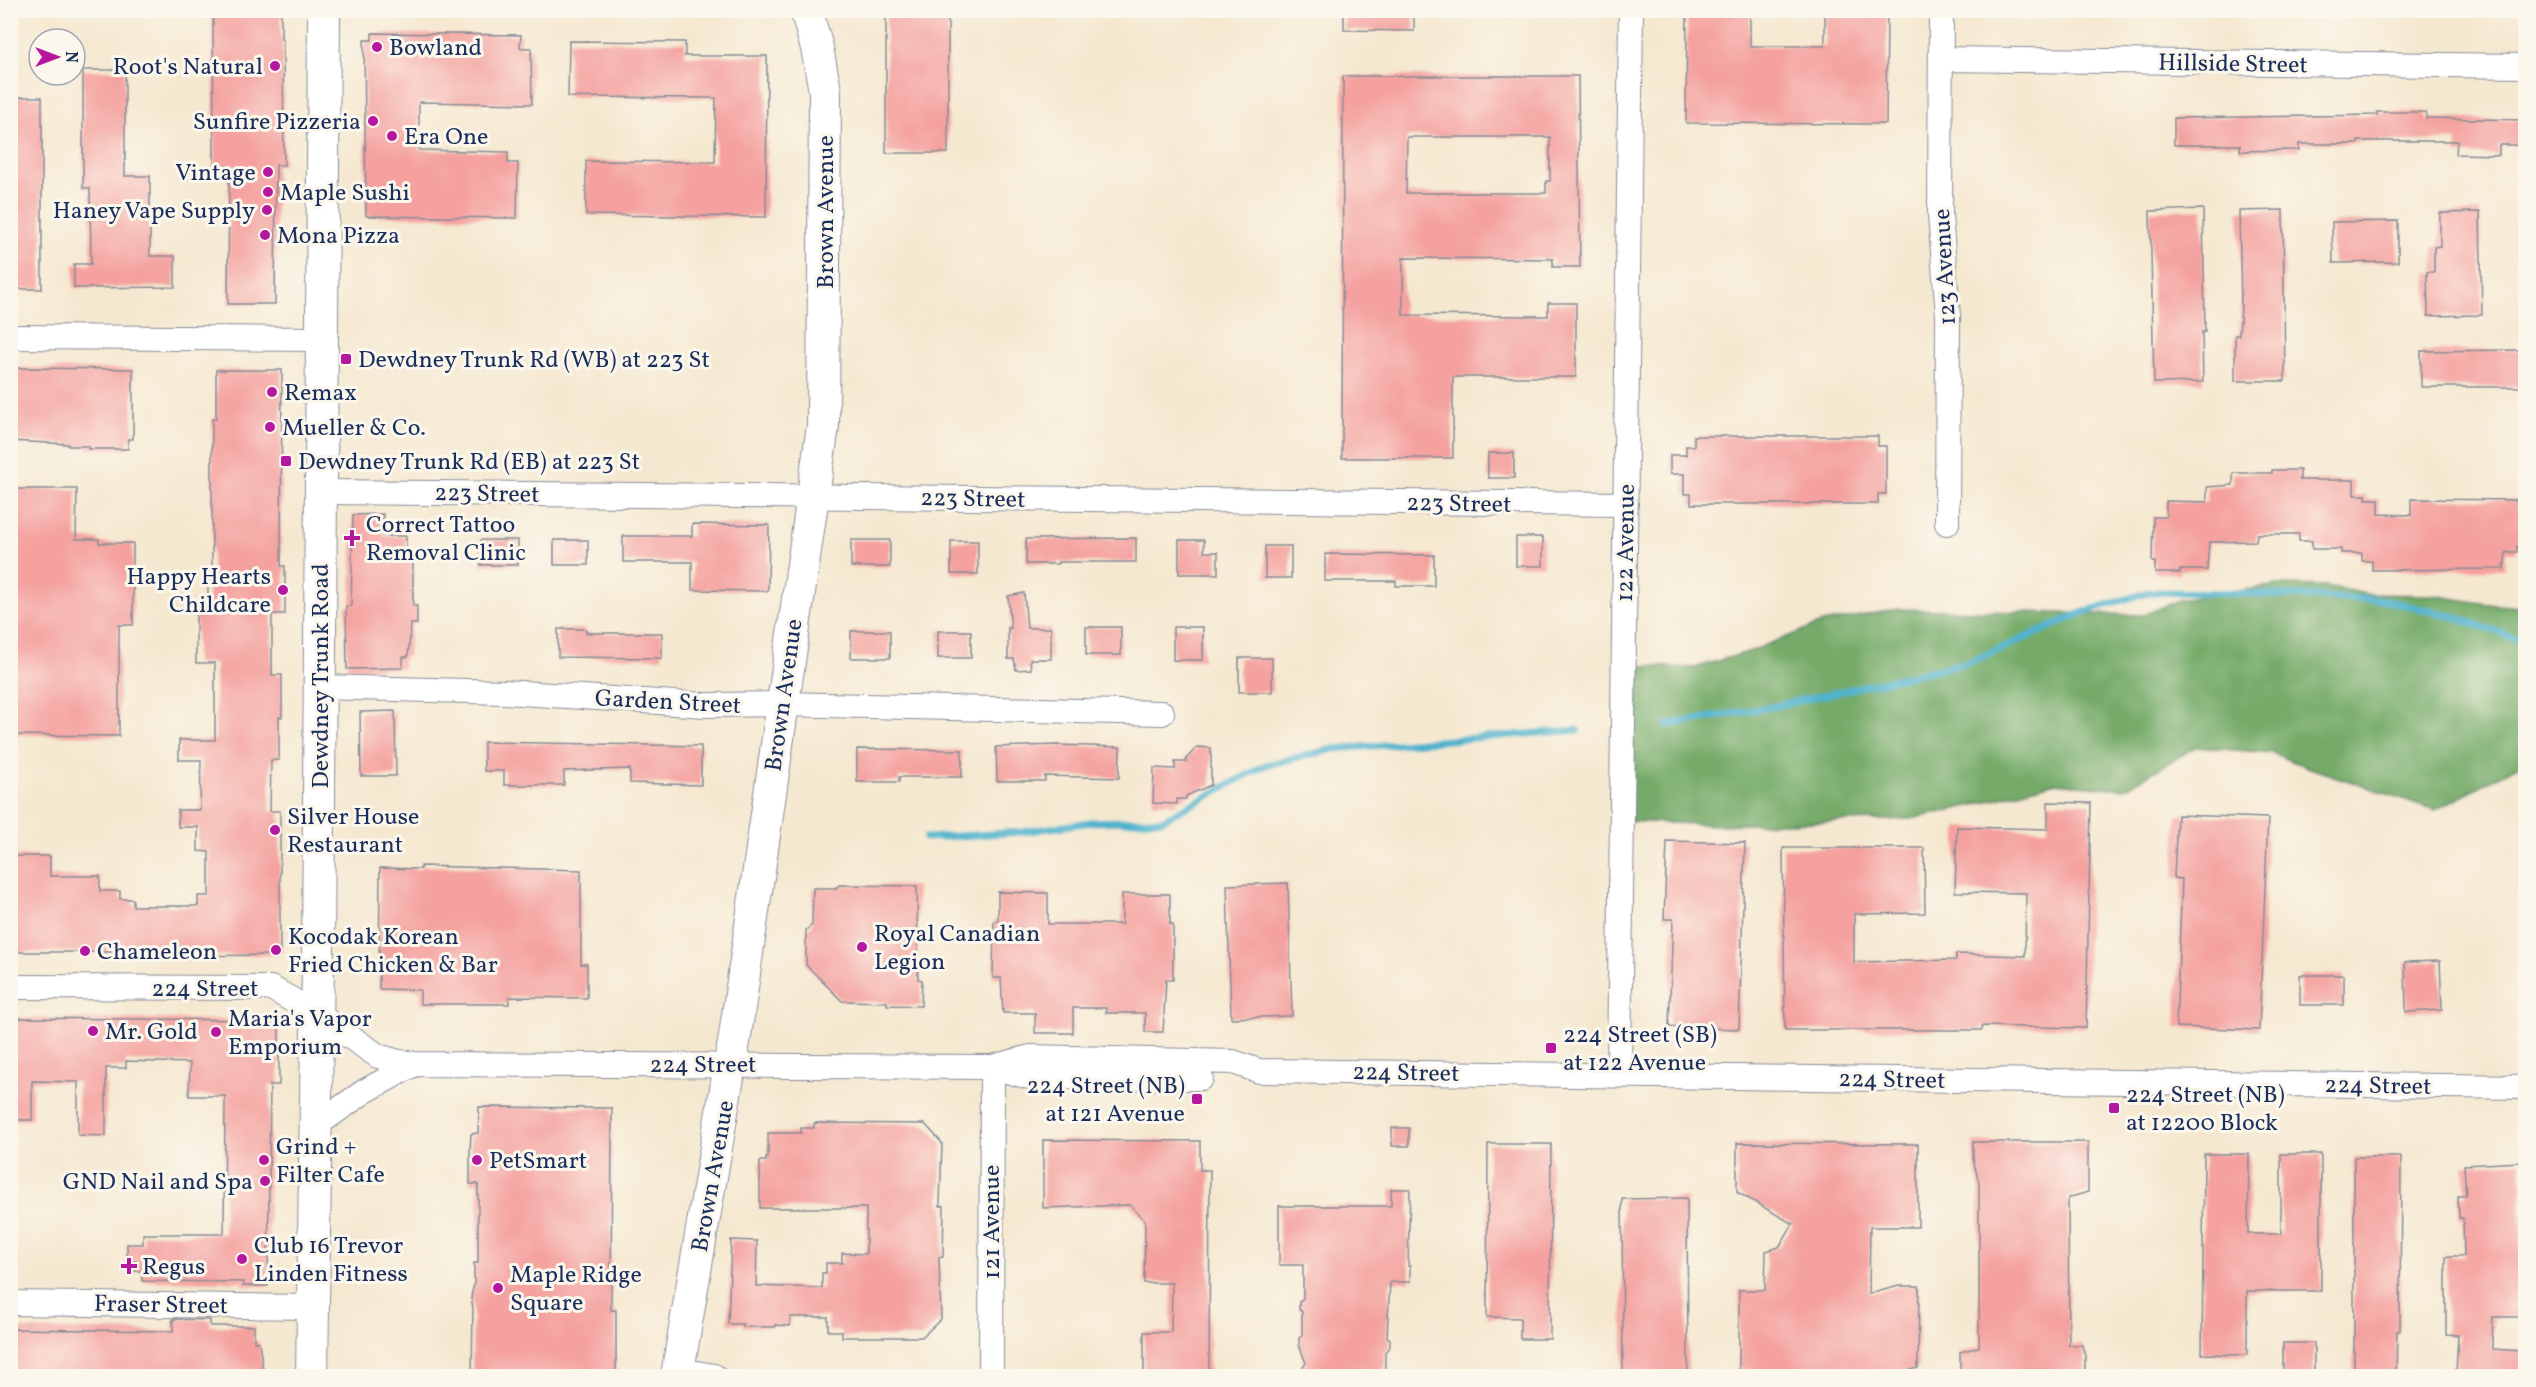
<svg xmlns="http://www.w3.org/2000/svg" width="2536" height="1387" font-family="Vollkorn,serif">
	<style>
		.forest { fill: #74aa68; stroke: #486c63; stroke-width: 1.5 }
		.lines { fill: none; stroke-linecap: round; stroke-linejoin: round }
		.stream { stroke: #4fb3ce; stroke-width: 7 }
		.building { fill: #f4a19f; fill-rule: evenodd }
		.minor-casing { stroke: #888c97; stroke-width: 26 }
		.major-casing { stroke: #888c97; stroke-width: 34 }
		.minor { stroke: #fff; stroke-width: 24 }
		.major { stroke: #fff; stroke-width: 32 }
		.poi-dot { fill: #b5179e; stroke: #fbf7ec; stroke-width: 2 }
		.labels { text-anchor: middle; stroke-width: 6; stroke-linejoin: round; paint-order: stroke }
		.poi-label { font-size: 24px; fill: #1b2f5e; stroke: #fbf7ec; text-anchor: start }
		.street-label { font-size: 24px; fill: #1b2f5e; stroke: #fbf7ec }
	</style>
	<rect width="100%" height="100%" fill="#fbf7ec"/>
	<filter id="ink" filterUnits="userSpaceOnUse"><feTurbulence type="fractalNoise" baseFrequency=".0167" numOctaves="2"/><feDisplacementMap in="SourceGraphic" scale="12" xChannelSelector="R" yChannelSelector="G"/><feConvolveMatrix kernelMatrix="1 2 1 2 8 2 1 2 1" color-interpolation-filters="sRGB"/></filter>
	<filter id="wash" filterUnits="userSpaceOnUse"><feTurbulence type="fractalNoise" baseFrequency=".008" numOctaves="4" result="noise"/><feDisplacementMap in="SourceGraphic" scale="24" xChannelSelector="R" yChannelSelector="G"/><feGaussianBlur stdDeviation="1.35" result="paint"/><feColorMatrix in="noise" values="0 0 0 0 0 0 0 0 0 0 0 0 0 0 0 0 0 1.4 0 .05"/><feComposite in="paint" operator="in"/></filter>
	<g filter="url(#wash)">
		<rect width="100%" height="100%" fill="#f5e8d0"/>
		<!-- forest -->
		<path class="forest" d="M2277,585L2327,586L2366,594L2432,595L2495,605L2525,607V762L2435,810L2307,767L2272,753L2195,747L2125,789L2052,783L1974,805L1911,819L1720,825L1622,821L1624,665L1694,668L1751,651L1822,623L1899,609L2143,615L2179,600Z"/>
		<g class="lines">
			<!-- stream -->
			<path class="stream" d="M1666,725L1776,706L1970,662L2087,611L2149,592L2229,593L2384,600L2452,616L2526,642
				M926,838L1023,832L1091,822L1162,820L1266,765L1334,749L1578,730"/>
		</g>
		<g id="blocks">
			<!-- building -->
			<path class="building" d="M213,10H281V39H283L284,165H276L275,304H228L229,166H214Z
				M886,10H948V153H886Z
				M1344,10H1414V31L1344,30Z
				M1687,10H1750V46H1825V10H1887L1886,124L1686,123Z
				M372,33L521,35L520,48H531L532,104L419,102V150L508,152V163H518L517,218L366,216L364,40H372Z
				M569,41L685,42V56H767L766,217L586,215V161L715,162L716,98L568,97Z
				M83,70H125V176H150V256H175V287L74,288V264H91L90,188H83Z
				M1343,76H1578L1580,267H1553V259L1403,258V315L1548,316V303H1576V377H1453V458H1342ZM1407,137H1550V181H1546V193H1406Z
				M10,97H42V289H10Z
				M2377,112H2426V118L2526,120V145H2499V155L2456,154L2457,141H2358V144H2299V150L2240,151V145H2174V118L2377,115Z
				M2203,209L2205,332H2202L2203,382L2154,383L2150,211Z
				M2283,210L2285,381H2235V335H2239L2241,307L2239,211Z
				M2480,212L2482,315L2428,316L2427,272H2434V247L2440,246V213Z
				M2398,221V262L2333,263L2332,222Z
				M2521,350V387H2421V351Z
				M10,368L133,369V439H128V449H88V446H68V444L10,441Z
				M216,370H282L281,566H285V614H272V675H282V717H279V760H271L270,811H280V955L154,956L153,952H17V947H10V856H50V876H100V891H120V899H133V906H198V896H209V852L198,851V827H178V810H200L201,760H179V740H215V663H196V614H208V580H212V419H216Z
				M1694,436H1878V446H1886V494H1878V504H1691V494H1684V474H1670V455H1686V446H1694Z
				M1488,453H1514V478H1488Z
				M2272,470H2300V480H2354V495H2366V499H2379V514L2411,515V499L2526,500V546H2517V552H2506L2504,569L2372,570V561H2362V553H2341V549H2312V541H2299V534H2257L2256,541L2209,542L2207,570H2180V573H2155V562H2152L2153,517H2166V501L2207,502V487L2233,485V473H2272Z
				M10,489H77L76,539H99V543H133V625H119V736L10,735Z
				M383,514V536H406V559H413V606H417V624H411L408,657H403V668L347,669L346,606H351L353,515Z
				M692,524L769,525L768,591L692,590V562H623V536H692Z
				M1516,537H1543V566H1516Z
				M1136,538V562H1058V564H1026V539Z
				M481,540H518V565H481Z
				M554,540H588V565H554Z
				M851,540H890V567H851Z
				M1179,540H1204V552H1218V574H1179Z
				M951,541H978V574H951Z
				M1265,546H1291V578H1265Z
				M1325,554L1434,555V586H1396V581H1325Z
				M1024,593L1027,628H1051V659H1030L1031,669L1016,670L1014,659H1008V628H1011L1008,596Z
				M1086,627H1121V655H1086Z
				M1173,627H1203V660H1173Z
				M558,629H586V633H662V658L558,657Z
				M851,631H890V658H851Z
				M938,631H971V658H938Z
				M1239,658H1272V692H1239Z
				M395,711L396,776H361L360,712Z
				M484,742L701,746V785L630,783V769L564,771V785H504V771H484Z
				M1057,745L1120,747L1119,778L1045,776V781H997L996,747Z
				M1197,747L1211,748V785L1186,796V799H1177V804L1153,803L1154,768L1175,769V762H1186V759Z
				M857,749L962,750V777H899V782H857Z
				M2048,802L2091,803L2086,1028L1982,1026V1030H1785L1783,848H1924L1925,913L1854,914V962L1956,960V954L2025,956L2026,893L1955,892L1957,827L2048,829Z
				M2177,815L2268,818L2259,1030L2176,1027L2182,879L2174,878Z
				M1667,841L1745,843L1739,1029L1669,1027L1673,919H1664Z
				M421,866L581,870V964H587V998L509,997V1004H420V990L379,989L380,868L421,869Z
				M1288,883L1292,1016L1231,1018L1227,885Z
				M839,885L917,886L918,979L922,980L921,1006L887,1005V1002L842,1001L806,965V930L812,925L813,888H836Z
				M998,892L1048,893V924H1122V894H1170V924H1173V980H1166L1163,1032H1145V1013H1106V1008H1073V1033H1035V1013H1003L1001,978H993L994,921H998Z
				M2440,961L2442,1010L2406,1012L2405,962Z
				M2300,975H2344V1005H2300Z
				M10,1018L272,1020L279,1027V1085H270L268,1286H243V1282L142,1281V1271H135L136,1261H127V1244H143V1234H224L225,1096H189L190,1063L126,1061V1068H106V1136L78,1135V1082L32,1081V1120H10Z
				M479,1107L612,1108L611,1310H616V1377H472L473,1308L471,1297L474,1284V1263H478V1184H470V1151L471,1134L478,1133Z
				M814,1123L925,1124L942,1143L940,1206H944L943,1257H939L941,1319L922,1337H842V1331H828V1317H790V1326L775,1325V1327H743V1324H728L731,1240L757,1241L756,1286L822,1288V1273H826V1263H842V1253L866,1254V1208H760V1161H766V1158H768V1133H801V1128H814Z
				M1392,1128H1409V1146H1392Z
				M1043,1140L1200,1141V1170H1210L1209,1377H1144V1332H1171L1172,1283H1144L1145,1221L1130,1205L1043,1208Z
				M1973,1142H2088V1192L2068,1198L2069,1345H2082L2085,1356V1377H1960V1352L1979,1347V1183L1973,1159Z
				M1737,1143L1918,1144V1227H1870L1869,1294L1899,1286H1919L1918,1368L1904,1372H1878L1876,1377H1859L1858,1371H1739V1290H1765L1766,1251L1779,1247L1793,1224L1737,1192Z
				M1488,1144H1551L1550,1339H1520V1318L1487,1317Z
				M2204,1154H2249L2248,1234H2281V1154H2321V1291H2247V1355L2202,1354Z
				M2354,1157H2401L2400,1331H2397L2396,1377H2354Z
				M2521,1162L2522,1317H2493L2492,1349L2522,1351L2521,1377L2456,1373L2458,1335L2446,1334V1256H2464L2463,1218H2459L2458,1196H2466L2464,1165Z
				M1391,1189H1410L1408,1266H1410V1282H1390L1387,1337L1390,1339V1346L1385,1352V1377H1296L1306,1363L1299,1345V1338L1302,1336V1312L1299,1309V1302L1303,1298V1265H1279V1206H1391Z
				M1687,1198L1688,1377H1623L1622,1199Z
				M173,1319L210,1320V1326H254V1342H259L264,1377H10V1329L173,1331Z
				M2283,1343H2314V1377H2283Z"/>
		</g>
	</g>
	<g filter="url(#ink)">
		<use href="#blocks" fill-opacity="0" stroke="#888c97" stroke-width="1.5"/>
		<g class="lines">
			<defs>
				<path id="minor" d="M1941,10L1940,215L1948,315L1947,523
					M1941,59L2526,66
					M10,337L322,339
					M321,492L1626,504
					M319,687L505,692L705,705L782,704L1162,713
					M10,987L271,988L317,1014L378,1056L399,1062L415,1064L992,1067L1030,1057L1233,1062L1259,1071L2526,1087
					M1619,1075L1631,10
					M315,1126L365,1091L415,1064
					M10,1303L312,1307
					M679,1370L714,1376
					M991,1376L992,1067L1029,1077L1201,1078"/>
				<path id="major" d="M312,1376L318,959L324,10
					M677,1376L735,1036L823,426L825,91L817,48L806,10"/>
			</defs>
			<!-- minor casing -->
			<use href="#minor" class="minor-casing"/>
			<!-- major casing -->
			<use href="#major" class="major-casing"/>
			<!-- minor -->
			<use href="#minor" class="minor"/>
			<!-- major -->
			<use href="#major" class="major"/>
		</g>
	</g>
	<!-- markers -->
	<g class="poi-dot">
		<circle cx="377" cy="47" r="6"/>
		<circle cx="275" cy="66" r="6"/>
		<circle cx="373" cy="121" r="6"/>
		<circle cx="392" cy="136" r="6"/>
		<circle cx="268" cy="172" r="6"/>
		<circle cx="268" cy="192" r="6"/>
		<circle cx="267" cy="210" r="6"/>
		<circle cx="265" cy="235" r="6"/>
		<rect x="340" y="353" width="12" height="12" rx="3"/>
		<circle cx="272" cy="392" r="6"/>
		<circle cx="270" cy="427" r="6"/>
		<rect x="280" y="455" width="12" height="12" rx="3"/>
		<path d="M349 529h6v6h6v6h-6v6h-6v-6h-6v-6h6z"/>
		<circle cx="283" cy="590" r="6"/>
		<circle cx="275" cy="830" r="6"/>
		<circle cx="862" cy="947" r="6"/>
		<circle cx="276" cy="950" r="6"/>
		<circle cx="85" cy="951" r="6"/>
		<circle cx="93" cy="1031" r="6"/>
		<circle cx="216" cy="1032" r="6"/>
		<rect x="1545" y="1042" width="12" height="12" rx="3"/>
		<rect x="1191" y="1093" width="12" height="12" rx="3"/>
		<rect x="2108" y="1102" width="12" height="12" rx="3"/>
		<circle cx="264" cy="1160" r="6"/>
		<circle cx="477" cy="1160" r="6"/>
		<circle cx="265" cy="1181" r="6"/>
		<circle cx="242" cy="1259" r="6"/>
		<path d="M126 1257h6v6h6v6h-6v6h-6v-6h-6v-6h6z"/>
		<circle cx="498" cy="1288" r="6"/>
	</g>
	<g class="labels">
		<!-- poi labels -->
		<g class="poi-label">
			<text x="389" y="55">Bowland</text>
			<text x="263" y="74" text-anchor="end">Root's Natural</text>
			<text x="361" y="129" text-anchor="end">Sunfire Pizzeria</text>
			<text x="404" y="144">Era One</text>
			<text x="256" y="180" text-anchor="end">Vintage</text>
			<text x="280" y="200">Maple Sushi</text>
			<text x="255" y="218" text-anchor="end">Haney Vape Supply</text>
			<text x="277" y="243">Mona Pizza</text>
			<text x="358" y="367">Dewdney Trunk Rd (WB) at 223 St</text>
			<text x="284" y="400">Remax</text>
			<text x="282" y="435">Mueller &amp; Co.</text>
			<text x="298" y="469">Dewdney Trunk Rd (EB) at 223 St</text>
			<text x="366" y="532">Correct Tattoo<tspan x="366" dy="28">Removal Clinic</tspan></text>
			<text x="271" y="584" text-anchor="end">Happy Hearts<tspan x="271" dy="28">Childcare</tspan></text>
			<text x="287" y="824">Silver House<tspan x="287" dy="28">Restaurant</tspan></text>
			<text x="874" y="941">Royal Canadian<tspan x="874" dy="28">Legion</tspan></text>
			<text x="288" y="944">Kocodak Korean<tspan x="288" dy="28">Fried Chicken &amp; Bar</tspan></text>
			<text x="97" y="959">Chameleon</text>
			<text x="228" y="1026">Maria's Vapor<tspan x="228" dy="28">Emporium</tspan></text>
			<text x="105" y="1039">Mr. Gold</text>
			<text x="1563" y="1042">224 Street (SB)<tspan x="1563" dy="28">at 122 Avenue</tspan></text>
			<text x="1185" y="1093" text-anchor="end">224 Street (NB)<tspan x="1185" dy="28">at 121 Avenue</tspan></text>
			<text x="2126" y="1102">224 Street (NB)<tspan x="2126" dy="28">at 12200 Block</tspan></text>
			<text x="276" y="1154">Grind +<tspan x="276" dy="28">Filter Cafe</tspan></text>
			<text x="489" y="1168">PetSmart</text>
			<text x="253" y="1189" text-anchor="end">GND Nail and Spa</text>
			<text x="254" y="1253">Club 16 Trevor<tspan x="254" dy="28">Linden Fitness</tspan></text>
			<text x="142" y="1274">Regus</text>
			<text x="510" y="1282">Maple Ridge<tspan x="510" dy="28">Square</tspan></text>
		</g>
		<!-- street labels -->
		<g class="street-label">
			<text transform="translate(2233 63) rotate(1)" y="8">Hillside Street</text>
			<text transform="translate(825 212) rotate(-90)" y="8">Brown Avenue</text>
			<text transform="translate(1944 267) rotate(-93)" y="8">123 Avenue</text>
			<text transform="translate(487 493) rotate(1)" y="8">223 Street</text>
			<text transform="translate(973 498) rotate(1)" y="8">223 Street</text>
			<text transform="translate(1459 503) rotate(1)" y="8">223 Street</text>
			<text transform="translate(1625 543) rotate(-89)" y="8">122 Avenue</text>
			<text transform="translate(320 676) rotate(-90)" y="8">Dewdney Trunk Road</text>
			<text transform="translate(783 695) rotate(-82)" y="8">Brown Avenue</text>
			<text transform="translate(668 701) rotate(3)" y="8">Garden Street</text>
			<text x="205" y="996">224 Street</text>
			<text x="703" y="1072">224 Street</text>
			<text transform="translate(1406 1072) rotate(1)" y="8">224 Street</text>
			<text transform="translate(1892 1079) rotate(1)" y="8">224 Street</text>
			<text transform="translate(2378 1085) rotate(1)" y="8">224 Street</text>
			<text transform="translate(712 1176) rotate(-80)" y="8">Brown Avenue</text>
			<text transform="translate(991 1222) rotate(-90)" y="8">121 Avenue</text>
			<text transform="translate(161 1304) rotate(1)" y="8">Fraser Street</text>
		</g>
	</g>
	<!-- margin -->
	<rect width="2536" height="1387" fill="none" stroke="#fbf7ec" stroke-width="36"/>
	<!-- north arrow -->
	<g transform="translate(57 57) rotate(90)"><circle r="28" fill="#fbf7ec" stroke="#a1a7b3" stroke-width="1.5"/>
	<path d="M0-4.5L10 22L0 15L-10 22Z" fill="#b5179e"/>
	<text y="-9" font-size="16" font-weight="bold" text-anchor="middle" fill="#1b2f5e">N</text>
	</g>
</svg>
